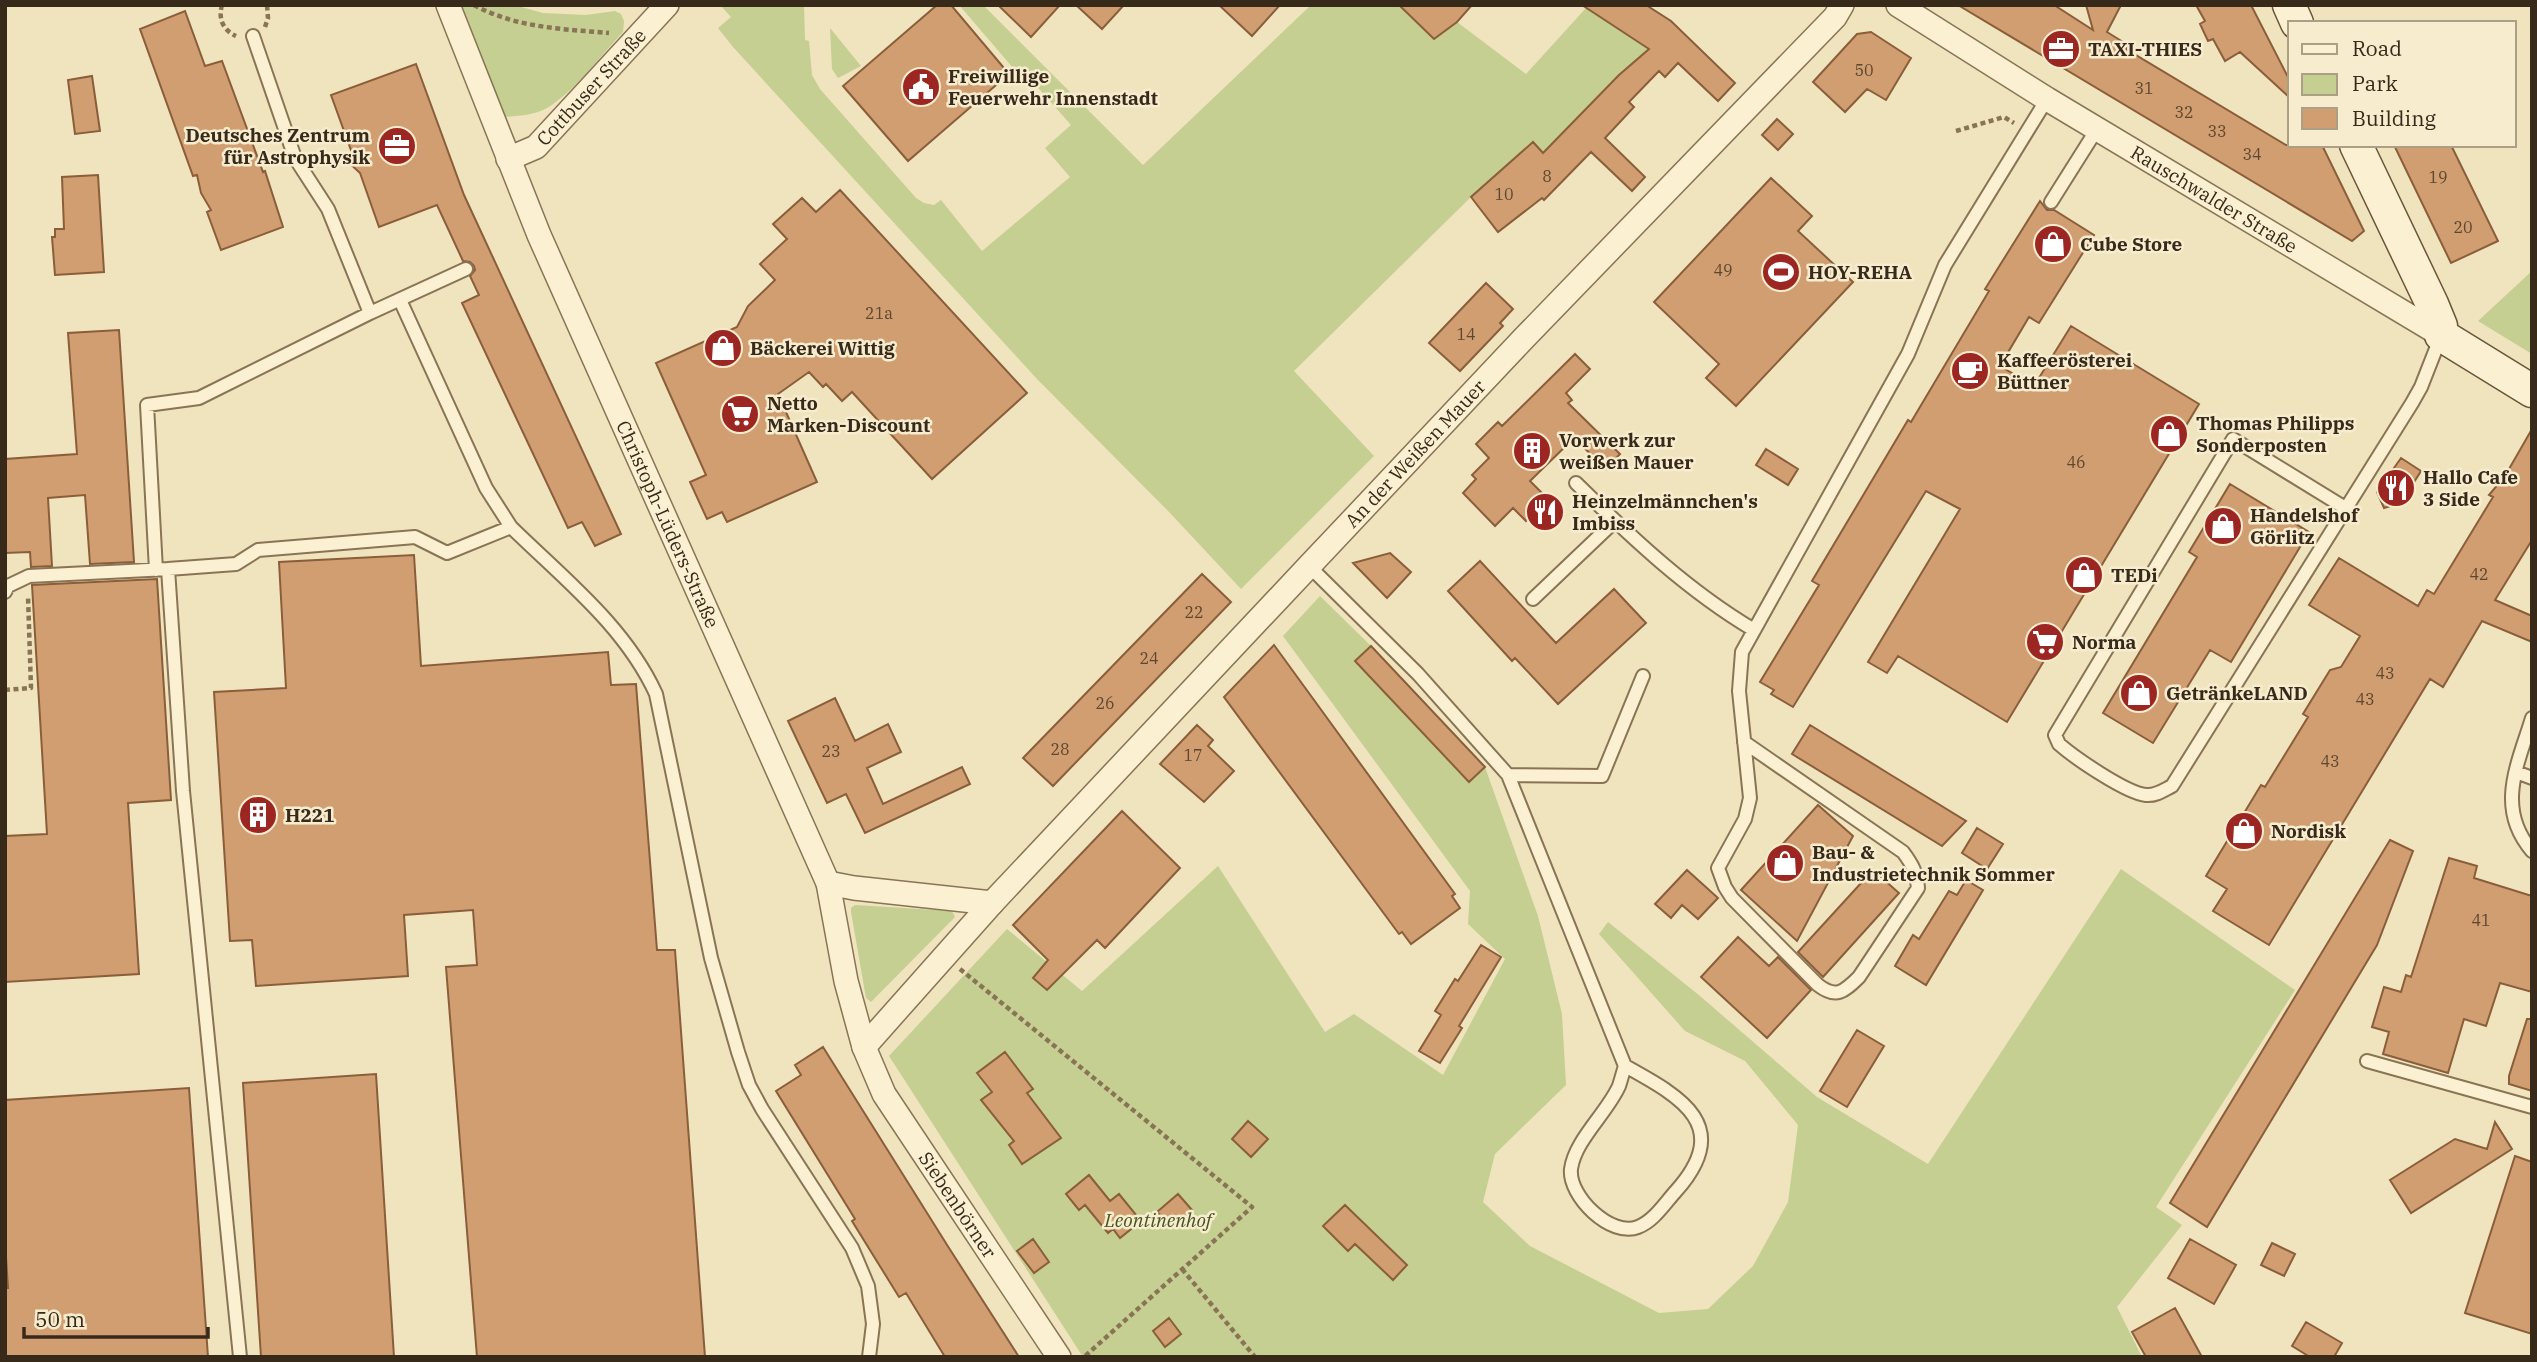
<svg xmlns="http://www.w3.org/2000/svg" width="2537" height="1362" font-family="'IBM Plex Serif',serif">
	<style>
		.green { fill: #c4cf91 }
		.building { fill: #d19e71; stroke: #8a5e3a; stroke-width: 2 }
		.lines { fill: none; stroke-linecap: round; stroke-linejoin: round }
		.lane-casing { stroke: #897456; stroke-width: 16 }
		.street-casing { stroke: #897456; stroke-width: 26 }
		.secondary-casing { stroke: #6b5439; stroke-width: 35 }
		.path { stroke: #897456; stroke-width: 4.5; stroke-dasharray: 5 3.5; stroke-linecap: butt }
		.lane { stroke: #fbf0d1; stroke-width: 12 }
		.street { stroke: #fbf0d1; stroke-width: 23 }
		.secondary { stroke: #fbf0d1; stroke-width: 32 }
		.labels { text-anchor: middle; stroke-width: 5; stroke-linejoin: round; paint-order: stroke }
		.number-label { font-size: 16px; fill: #5e4730 }
		.poi-label { font-size: 19px; font-weight: bold; fill: #382a1b; stroke: #f7edce; text-anchor: start }
		.street-label { font-size: 19px; fill: #382a1b; stroke: #f7edce }
		.park-label { font-size: 19px; font-style: italic; fill: #455521; stroke: #f7edce }
	</style>
	<rect width="100%" height="100%" fill="#f0e4be"/>
	<!-- green -->
	<path class="green" d="M458,5H514L543,13L586,15L615,11L621,14L624,21L623,32C602,54 573,93 547,108C534,115 519,116 504,117Z
		M720,5H804L805,40L809,41L812,75L820,89L916,198L924,203L934,205L941,200L982,251L1070,177L1045,148L1071,125L1019,66L1014,69L959,5H983L1143,165L1311,5H1399L1434,39L1457,22L1526,74L1586,8L1649,49L1619,75L1543,154L1532,142L1471,197L1294,371L1374,456L1241,589L1171,514L1037,379L733,47L718,28L731,17Z
		M830,28L861,66L838,78L832,69Z
		M2532,271V354L2478,321Z
		M1320,596L1371,646L1356,662L1469,781L1485,767L1538,916L1562,1014L1566,1085L1495,1154L1483,1202L1530,1246L1659,1313L1708,1309L1753,1266L1788,1202L1798,1125L1745,1061L1685,1031L1599,934L1608,922L1700,996L1817,1097L1928,1164L2121,869L2295,990L2156,1207L2182,1225L2117,1307L2142,1357H1083L889,1056L1007,929L1082,991L1218,866L1325,1032L1354,1014L1443,1075L1505,959L1468,924L1470,891L1283,636Z
		M855,905L952,911L955,917L871,1002L866,998L851,912V908Z"/>
	<!-- building -->
	<path class="building" d="M937,5H951L1009,74L908,161L843,86Z
		M998,5H1060L1031,37Z
		M1076,5H1124L1102,29Z
		M1219,5H1280L1252,36Z
		M1399,5H1472L1457,22L1434,39Z
		M1582,5H1646L1671,21L1735,83L1718,101L1678,63L1665,77L1659,71L1629,102L1634,107L1605,138L1645,177L1632,191L1591,152L1544,200L1542,198L1498,232L1471,197L1533,142L1543,153L1619,75L1649,49Z
		M1958,5H2054L2093,30L2086,5H2121L2107,32L2128,45L2126,49L2286,145H2322L2364,231L2352,241Z
		M2196,5H2251L2290,81V98L2240,52L2225,61L2213,39L2208,41L2200,24L2205,21Z
		M185,11L205,66L222,61L263,172L265,171L283,227L221,250L207,212L211,210L201,193L197,175L193,176L140,29Z
		M1871,32L1911,58L1886,100L1867,89L1845,112L1813,82L1857,34Z
		M416,64L464,195L621,534L595,546L582,522L568,528L462,303L479,295L470,276L475,270L474,266L470,262L463,261L437,205L379,227L360,173L345,159L352,153L331,95Z
		M92,76L100,131L75,134L68,80Z
		M1777,119L1793,134L1778,150L1762,135Z
		M2394,145H2451L2498,241L2451,263Z
		M98,175L104,272L55,275L52,237H55V229H64L62,177Z
		M1771,178L1812,216L1798,231L1853,282L1736,406L1706,378L1719,364L1654,302Z
		M840,190L1027,393L932,479L852,392L842,401L826,384L823,387L809,372L778,394L817,482L727,522L722,512L707,519L690,482L706,475L656,363L737,327L748,306L775,280L760,264L787,239L773,224L802,198L816,212Z
		M2040,201L2047,210H2054L2094,235L2039,323L2029,317L2000,366L2034,386L2071,326L2199,404L2007,722L1898,656L1887,673L1868,662L1960,509L1926,491L1793,707L1771,694L1774,690L1760,682L1819,585L1812,581L1908,420L1911,422L1989,291L1985,289Z
		M1486,283L1513,309L1500,323L1503,326L1460,371L1429,343Z
		M119,330L134,562L90,564L85,495L48,498L52,566L31,567L30,552L5,553V459L77,454L68,333Z
		M1575,354L1590,369L1566,393L1572,400L1568,403L1620,454L1606,469L1574,438L1530,481L1548,499L1526,521L1513,508L1495,526L1463,493L1476,479L1472,475L1489,458L1476,444L1498,422L1502,426Z
		M2532,429V540L2495,600L2532,616V642L2482,621L2443,687L2430,679L2269,945L2213,911L2227,889L2206,876L2261,785L2265,787L2308,717L2303,714L2330,670L2341,667L2360,636L2309,605L2339,558L2418,606L2427,590L2434,594L2493,497L2489,495L2505,476Z
		M1766,449L1798,469L1788,485L1756,465Z
		M2401,458L2421,471L2401,503L2384,508L2377,492Z
		M2230,484L2309,532L2231,662L2210,650L2153,743L2103,713L2197,557L2189,552Z
		M1390,553L1411,572L1387,598L1353,563Z
		M414,555L421,666L608,652L611,685L636,684L657,950H675L705,1357H477L446,967L477,965L473,910L404,915L408,976L256,986L252,940L230,941L214,692L286,688L279,562Z
		M1480,561L1556,643L1614,589L1646,623L1558,704L1515,658L1512,661L1448,591Z
		M1202,574L1231,602L1053,786L1023,758Z
		M157,579L171,800L128,803L139,974L5,982V836L47,834L32,585Z
		M1274,645L1455,894L1452,896L1460,908L1411,944L1402,932L1399,934L1224,697Z
		M1371,646L1485,767L1469,782L1355,661Z
		M835,698L855,741L888,724L901,752L867,768L883,804L962,767L970,784L865,833L846,794L827,803L788,721Z
		M1197,725L1213,740L1208,746L1234,771L1204,802L1160,764Z
		M1810,725L1891,775L1966,821L1942,846L1792,754Z
		M1818,805L1853,836L1797,941L1741,890Z
		M1122,811L1180,868L1105,948L1097,940L1047,990L1033,978L1048,960L1013,925Z
		M1977,828L2003,844L1987,869L1962,853Z
		M2390,840L2413,851L2377,945L2207,1227L2170,1203Z
		M2449,858L2477,866L2474,878L2532,896V992L2500,983L2486,1026L2464,1019L2448,1073L2383,1054L2389,1032L2372,1027L2384,987L2401,992L2406,975L2411,977Z
		M1687,870L1718,898L1698,919L1682,905L1671,918L1655,904Z
		M1873,870L1899,893L1823,977L1798,952Z
		M1966,880L1983,890L1926,985L1895,966L1913,935L1919,939L1949,891L1957,895Z
		M1738,937L1769,966L1778,957L1811,990L1767,1038L1701,977Z
		M1481,945L1501,957L1459,1026L1462,1028L1440,1063L1419,1051L1441,1015L1435,1011L1455,979L1458,981Z
		M2527,1019H2532V1091L2509,1084V1076Z
		M1857,1030L1884,1046L1847,1107L1820,1091Z
		M823,1047L949,1248L1019,1357H945L906,1293L899,1297L852,1221L855,1219L776,1091L801,1075L795,1065Z
		M1005,1052L1033,1089L1027,1093L1061,1138L1022,1164L1009,1145L1014,1141L981,1100L992,1092L977,1073Z
		M376,1074L394,1357H261L243,1083Z
		M189,1088L208,1357H5V1288H8L5,1242V1100Z
		M1248,1121L1268,1139L1251,1157L1232,1139Z
		M2495,1122L2512,1149L2411,1213L2390,1180L2455,1139L2487,1149Z
		M2515,1156L2532,1162V1334L2465,1313Z
		M1089,1175L1110,1201L1119,1194L1141,1221L1120,1238L1113,1229L1108,1233L1085,1205L1079,1210L1066,1194Z
		M1178,1194L1192,1210L1173,1227L1157,1212Z
		M1345,1205L1407,1265L1393,1280L1355,1244L1348,1251L1323,1226Z
		M1033,1239L1049,1262L1034,1273L1017,1251Z
		M2190,1239L2236,1265L2214,1304L2168,1278Z
		M2272,1243L2295,1254L2284,1276L2261,1265Z
		M2175,1308L2202,1357H2146L2132,1332Z
		M1169,1318L1181,1334L1165,1347L1153,1331Z
		M2306,1322L2342,1343L2334,1357H2310L2292,1346Z"/>
	<g class="lines">
		<defs>
			<path id="lane" d="M253,36L295,158L328,209L370,313
				M2051,202L2097,129
				M1576,483C1631,537 1688,591 1754,630
				M2347,509L2233,439L2055,735L2059,744C2075,758 2126,793 2146,795C2156,796 2164,790 2172,786L2412,403L2421,387L2441,336
				M511,527C563,578 625,626 656,694L711,958L738,1052L749,1085L762,1109L852,1248L868,1286L873,1324L869,1357
				M1309,566L1418,674L1508,775L1625,1066C1623,1072 1621,1080 1619,1086C1607,1113 1575,1140 1571,1169C1568,1196 1611,1238 1638,1227C1654,1221 1665,1203 1676,1191C1735,1125 1679,1096 1625,1066
				M168,569L236,564L258,550L415,537L447,553L511,527L486,488L400,300
				M156,570L147,405L199,398L370,313L466,269
				M5,592L8,586L29,576L168,569L183,791L240,1357
				M1533,599L1615,521
				M2532,718C2518,764 2495,808 2532,851
				M1744,742L1903,852C1912,864 1917,873 1918,888L1859,977C1844,992 1836,999 1818,985L1732,898L1725,887L1718,868L1745,819L1750,798L1739,691L1742,652L1908,354L1945,265L2047,99
				M2516,772L2532,778
				M1508,775L1602,776L1643,676
				M2367,1061L2532,1107"/>
			<g id="street">
				<path id="s1" d="M448,5L539,235L828,883L846,981L864,1047L884,1094L1059,1357"/>
				<path id="s2" d="M1898,5L2047,99L2441,335"/>
				<path id="s3" d="M508,159L536,147L667,5"/>
				<path d="M828,883L854,888L992,903"/>
				<path id="s4" d="M864,1047L992,903L1309,566L1526,336L1835,17L1842,5"/>
			</g>
			<path id="secondary" d="M2289,5L2297,23
				M2356,145L2432,304L2441,326V335L2532,391"/>
		</defs>
		<!-- lane casing -->
		<use href="#lane" class="lane-casing"/>
		<!-- street casing -->
		<use href="#street" class="street-casing"/>
		<!-- secondary casing -->
		<use href="#secondary" class="secondary-casing"/>
		<!-- path -->
		<path class="path" d="M222,5C218,19 223,30 236,36
			M474,5C516,28 563,29 609,33
			M265,27L268,18L267,5
			M1956,131L2004,117L2014,123
			M5,690L31,688L28,596
			M960,969L1252,1207L1084,1357
			M1182,1269L1255,1357"/>
		<!-- lane -->
		<use href="#lane" class="lane"/>
		<!-- street -->
		<use href="#street" class="street"/>
		<!-- secondary -->
		<use href="#secondary" class="secondary"/>
	</g>
	<!-- icons -->
	<defs>
		<symbol id="office-disc" viewBox="-11 -11 22 22"><circle r="9.5" fill="#9c2722" stroke="#f7edce"/><path d="M-6-3h4V-5.5h4V-3h4V5H-6ZM-1-4.5V-3h2v-1.5ZM-6 0V1H6V0Z" fill="#fff"/></symbol>
		<symbol id="civic-disc" viewBox="-11 -11 22 22"><circle r="9.5" fill="#9c2722" stroke="#f7edce"/><path d="M-.6-6.5H3V-4.5H.6V-3L4-1V1h2V6H-6V1h2V-1L-.6-3ZM-1.2 2.5V6h2.4V2.5Z" fill="#fff"/></symbol>
		<symbol id="shop-disc" viewBox="-11 -11 22 22"><circle r="9.5" fill="#9c2722" stroke="#f7edce"/><path d="M-5-2.5h2.3a2.7 3.5 0 0 1 5.4 0H5L5.5 6h-11ZM-1.5-2.5h3a1.5 2.3 0 0 0-3 0Z" fill="#fff"/></symbol>
		<symbol id="stadium-disc" viewBox="-11 -11 22 22"><circle r="9.5" fill="#9c2722" stroke="#f7edce"/><path d="M0-5a6.5 5 0 1 0 0 10a6.5 5 0 1 0 0-10ZM-3.5-1.8h7v3.6h-7Z" fill="#fff"/></symbol>
		<symbol id="cafe-disc" viewBox="-11 -11 22 22"><circle r="9.5" fill="#9c2722" stroke="#f7edce"/><path d="M-5.5-4.5H6V0H3Q3 3.5 0 3.5H-2.5Q-5.5 3.5-5.5 0ZM3-3.2v2h1.7v-2ZM-6 4.5H4V6H-6Z" fill="#fff"/></symbol>
		<symbol id="supermarket-disc" viewBox="-11 -11 22 22"><circle r="9.5" fill="#9c2722" stroke="#f7edce"/><path d="M-6-5.5h2.5l.6 2H6L4.5 2H-2.5L-4.4-4H-6ZM-1.5 3.2a1.3 1.3 0 1 0 .1 0ZM3 3.2a1.3 1.3 0 1 0 .1 0Z" fill="#fff"/></symbol>
		<symbol id="building-disc" viewBox="-11 -11 22 22"><circle r="9.5" fill="#9c2722" stroke="#f7edce"/><path d="M-4-6H4V6H1V3H-1V6H-4ZM-2.5-4.3h1.7v1.8h-1.7ZM.8-4.3h1.7v1.8H.8ZM-2.5-1h1.7V.8h-1.7ZM.8-1h1.7V.8H.8Z" fill="#fff"/></symbol>
		<symbol id="restaurant-disc" viewBox="-11 -11 22 22"><circle r="9.5" fill="#9c2722" stroke="#f7edce"/><path d="M-5-6h1v4h1v-4h1v4h1v-4h1v5L-1.5 .5V6h-2V.5L-5-1ZM5-6V6H3V1.5H1.5Q1.5-4 5-6Z" fill="#fff"/></symbol>
	</defs>
	<g fill-rule="evenodd">
		<use href="#office-disc" x="2039" y="27" width="44" height="44"/>
		<use href="#civic-disc" x="899" y="65" width="44" height="44"/>
		<use href="#office-disc" x="375" y="124" width="44" height="44"/>
		<use href="#shop-disc" x="2031" y="222" width="44" height="44"/>
		<use href="#stadium-disc" x="1759" y="250" width="44" height="44"/>
		<use href="#shop-disc" x="701" y="326" width="44" height="44"/>
		<use href="#cafe-disc" x="1948" y="349" width="44" height="44"/>
		<use href="#supermarket-disc" x="718" y="392" width="44" height="44"/>
		<use href="#shop-disc" x="2147" y="412" width="44" height="44"/>
		<use href="#building-disc" x="1510" y="429" width="44" height="44"/>
		<use href="#restaurant-disc" x="2374" y="466" width="44" height="44"/>
		<use href="#restaurant-disc" x="1523" y="490" width="44" height="44"/>
		<use href="#shop-disc" x="2201" y="504" width="44" height="44"/>
		<use href="#shop-disc" x="2062" y="553" width="44" height="44"/>
		<use href="#supermarket-disc" x="2023" y="620" width="44" height="44"/>
		<use href="#shop-disc" x="2117" y="671" width="44" height="44"/>
		<use href="#building-disc" x="236" y="793" width="44" height="44"/>
		<use href="#shop-disc" x="2222" y="809" width="44" height="44"/>
		<use href="#shop-disc" x="1763" y="841" width="44" height="44"/>
	</g>
	<g class="labels">
		<!-- number labels -->
		<g class="number-label">
			<text x="1864" y="76">50</text>
			<text x="2144" y="94">31</text>
			<text x="2184" y="118">32</text>
			<text x="2217" y="137">33</text>
			<text x="2252" y="160">34</text>
			<text x="1547" y="182">8</text>
			<text x="2438" y="183">19</text>
			<text x="1504" y="200">10</text>
			<text x="2463" y="233">20</text>
			<text x="1723" y="276">49</text>
			<text x="879" y="319">21a</text>
			<text x="1466" y="340">14</text>
			<text x="2076" y="468">46</text>
			<text x="2479" y="580">42</text>
			<text x="1194" y="618">22</text>
			<text x="1149" y="664">24</text>
			<text x="2385" y="679">43</text>
			<text x="2365" y="705">43</text>
			<text x="1105" y="709">26</text>
			<text x="1060" y="755">28</text>
			<text x="831" y="757">23</text>
			<text x="1193" y="761">17</text>
			<text x="2330" y="767">43</text>
			<text x="2481" y="926">41</text>
		</g>
		<!-- poi labels -->
		<g class="poi-label">
			<text x="2088" y="56">TAXI-THIES</text>
			<text x="948" y="83">Freiwillige<tspan x="948" dy="22">Feuerwehr Innenstadt</tspan></text>
			<text x="370" y="142" text-anchor="end">Deutsches Zentrum<tspan x="370" dy="22">für Astrophysik</tspan></text>
			<text x="2080" y="251">Cube Store</text>
			<text x="1808" y="279">HOY-REHA</text>
			<text x="750" y="355">Bäckerei Wittig</text>
			<text x="1997" y="367">Kaffeerösterei<tspan x="1997" dy="22">Büttner</tspan></text>
			<text x="767" y="410">Netto<tspan x="767" dy="22">Marken-Discount</tspan></text>
			<text x="2196" y="430">Thomas Philipps<tspan x="2196" dy="22">Sonderposten</tspan></text>
			<text x="1559" y="447">Vorwerk zur<tspan x="1559" dy="22">weißen Mauer</tspan></text>
			<text x="2423" y="484">Hallo Cafe<tspan x="2423" dy="22">3 Side</tspan></text>
			<text x="1572" y="508">Heinzelmännchen's<tspan x="1572" dy="22">Imbiss</tspan></text>
			<text x="2250" y="522">Handelshof<tspan x="2250" dy="22">Görlitz</tspan></text>
			<text x="2111" y="582">TEDi</text>
			<text x="2072" y="649">Norma</text>
			<text x="2166" y="700">GetränkeLAND</text>
			<text x="285" y="822">H221</text>
			<text x="2271" y="838">Nordisk</text>
			<text x="1812" y="859">Bau- &amp;<tspan x="1812" dy="22">Industrietechnik Sommer</tspan></text>
		</g>
		<!-- street labels -->
		<g class="street-label">
			<text dy="7" stroke="none"><textPath href="#s3" startOffset="112">Cottbuser Straße</textPath></text>
			<text dy="7" stroke="none"><textPath href="#s2" startOffset="371">Rauschwalder Straße</textPath></text>
			<text dy="7" stroke="none"><textPath href="#s4" startOffset="810">An der Weißen Mauer</textPath></text>
			<text dy="7" stroke="none"><textPath href="#s1" startOffset="564">Christoph-Lüders-Straße</textPath></text>
			<text dy="7" stroke="none"><textPath href="#s1" startOffset="1309">Siebenbörner</textPath></text>
		</g>
		<!-- park labels -->
		<g class="park-label">
			<text x="1158" y="1227">Leontinenhof</text>
		</g>
	</g>
	<!-- border -->
	<rect width="2537" height="1362" fill="none" stroke="#382a1b" stroke-width="14"/>
	<!-- legend -->
	<rect x="2288" y="21" width="228" height="126" fill="#f7edce" stroke="#ab9f86" stroke-width="2"/>
	<rect x="2302" y="44" width="35" height="10" fill="#fbf0d1" stroke="#ab9f86" stroke-width="2"/>
	<text x="2352" y="56" font-size="21" fill="#382a1b">Road</text>
	<rect x="2302" y="74" width="35" height="21" fill="#c4cf91" stroke="#ab9f86" stroke-width="2"/>
	<text x="2352" y="91" font-size="21" fill="#382a1b">Park</text>
	<rect x="2302" y="108" width="35" height="21" fill="#d19e71" stroke="#ab9f86" stroke-width="2"/>
	<text x="2352" y="126" font-size="21" fill="#382a1b">Building</text>
	<!-- scale -->
	<path d="M24 1327v10h184v-10" fill="none" stroke="#382a1b" stroke-width="3.5"/>
	<text x="35" y="1327" font-size="21" fill="#382a1b" stroke="#f7edce" stroke-width="5" paint-order="stroke">50 m</text>
</svg>
